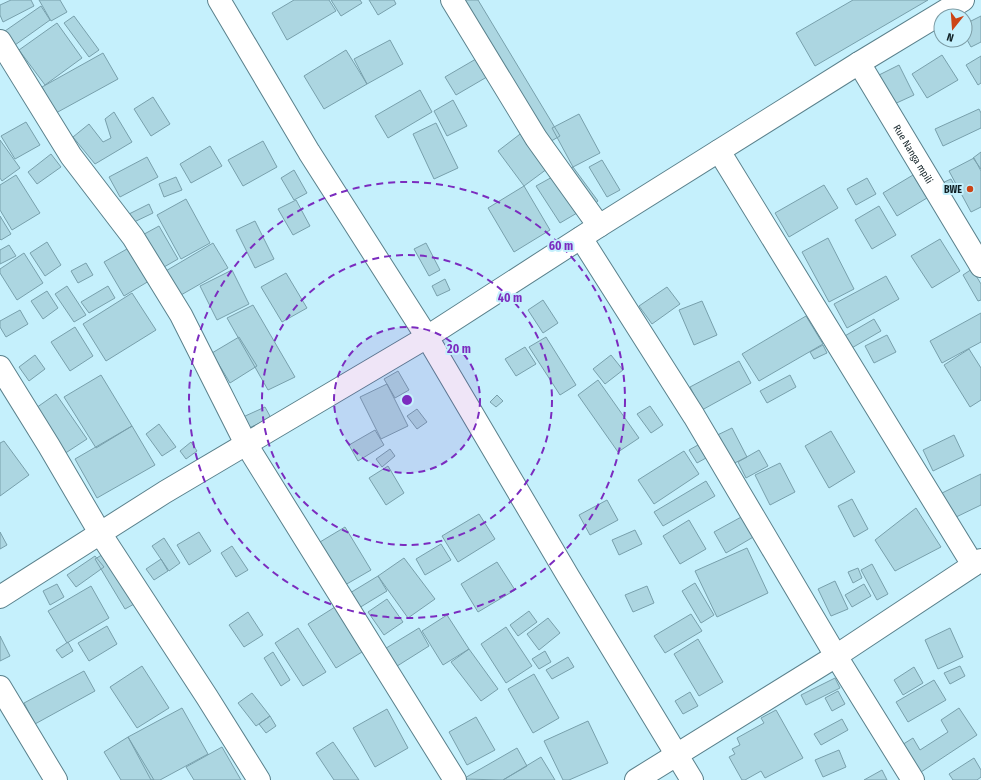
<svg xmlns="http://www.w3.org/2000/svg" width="981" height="780" font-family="'Fira Sans Condensed',sans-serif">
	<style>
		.building { fill: #acd6e1; stroke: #78a0ac }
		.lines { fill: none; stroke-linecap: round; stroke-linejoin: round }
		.street-casing { stroke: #5a818c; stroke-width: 24 }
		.street { stroke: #fff; stroke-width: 22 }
		.ring { fill: none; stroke: #7b2cbf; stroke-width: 2; stroke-dasharray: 7 5 }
		.poi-dot { fill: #cc4416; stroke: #c5f0fc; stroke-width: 1.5 }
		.labels { text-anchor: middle; stroke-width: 4; stroke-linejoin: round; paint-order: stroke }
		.street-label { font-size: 10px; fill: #102025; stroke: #c5f0fc }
		.poi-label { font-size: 10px; font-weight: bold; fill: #102025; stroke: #c5f0fc; text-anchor: end }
		.centre { fill: #7b2cbf; stroke: #c5f0fc; stroke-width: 2 }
		.ring-label { font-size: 12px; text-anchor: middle; font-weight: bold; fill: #7b2cbf; stroke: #c5f0fc; stroke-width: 4; stroke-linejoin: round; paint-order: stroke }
	</style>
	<rect width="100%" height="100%" fill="#c5f0fc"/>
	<!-- building -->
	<path class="building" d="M11,0H31L34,6L3,22L0,15V5Z
		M39,0H60L67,12L51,21Z
		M294,0H329L336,11L287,40L272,13Z
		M331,0H360L362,3L341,16Z
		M369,0H394L396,4L378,15Z
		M459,0H478L560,136L546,144Z
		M853,0H928L815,66L796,33Z
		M41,6L50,20L15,45L5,31Z
		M74,16L99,50L89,57L64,23Z
		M981,16V42L971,47L965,36V24Z
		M57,23L82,58L45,85L19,50Z
		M390,40L403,64L367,84L354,59Z
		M346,50L367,84L324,109L304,76Z
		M103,53L118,79L56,113L42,87Z
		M942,55L958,80L927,98L912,74Z
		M481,56L492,74L456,95L445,77Z
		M981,56V83L978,85L966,65Z
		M899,65L914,95L890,106L875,77Z
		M420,90L432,112L388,138L375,116Z
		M153,97L170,124L151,136L134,109Z
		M453,100L467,126L447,136L434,111Z
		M979,109L981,113V128L943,146L935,129Z
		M114,112L132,142L95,164L73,137L89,124L103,142L111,138L105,119Z
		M579,114L600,153L573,167L552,128Z
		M26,122L40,145L15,159L1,136Z
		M436,123L458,168L434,179L413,134Z
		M528,128L555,163L524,186L498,151Z
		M0,140L20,168L2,181L0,178Z
		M263,141L277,167L243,186L228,160Z
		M210,146L222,166L191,183L180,164Z
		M981,152V169L973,158Z
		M51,154L61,167L37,184L28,172Z
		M147,157L158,177L120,197L109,177Z
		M974,158L981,171V207L971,212L949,171Z
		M602,160L620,190L607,197L589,167Z
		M573,167L598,201L592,206L566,171Z
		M294,170L307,193L294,200L281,178Z
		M16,175L40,213L12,230L0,210V185Z
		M913,175L927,198L897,216L883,193Z
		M554,176L577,213L560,223L536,186Z
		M176,177L182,190L164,197L159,184Z
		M867,178L876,194L856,205L847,189Z
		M951,179L958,192L949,196L942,183Z
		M824,185L838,208L789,237L775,213Z
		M524,186L550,230L514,252L488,208Z
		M186,199L210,243L181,259L157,215Z
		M296,200L310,226L293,235L278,209Z
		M149,204L153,213L132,223L127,215Z
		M879,206L896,235L872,249L855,220Z
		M0,216L11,234L1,240L0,239Z
		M255,221L274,259L255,268L236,230Z
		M159,226L178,259L157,271L137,238Z
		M828,238L854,289L829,302L802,252Z
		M940,239L960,271L932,288L911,256Z
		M47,242L61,265L45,276L30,253Z
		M213,243L228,268L174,299L159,275Z
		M426,243L440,270L429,276L414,249Z
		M9,245L16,256L0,264V250Z
		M134,245L154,278L124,296L104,262Z
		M24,253L43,283L17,300L0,273V269Z
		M86,263L93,275L78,283L71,271Z
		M972,269L981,284V300L978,301L963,275Z
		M232,270L249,304L217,320L200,286Z
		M286,273L307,308L282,322L261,287Z
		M886,276L899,299L847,328L834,304Z
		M445,279L450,290L437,296L432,286Z
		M67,286L86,315L74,322L55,294Z
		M108,286L115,298L89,313L81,302Z
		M667,287L680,304L652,324L639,306Z
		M47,291L58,308L43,319L31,301Z
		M132,293L156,330L106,361L83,324Z
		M543,300L558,323L543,333L528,310Z
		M702,301L717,335L694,345L679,310Z
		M253,305L295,377L268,390L227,318Z
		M20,310L28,324L6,337L0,327V321Z
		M981,313V342L942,363L930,341Z
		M806,316L823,344L759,381L742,354Z
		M874,319L881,331L850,349L843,337Z
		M75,327L93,356L70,371L51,342Z
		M887,335L896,352L874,363L865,346Z
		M239,337L257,366L230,383L212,353Z
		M546,337L576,385L560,395L529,347Z
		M823,345L827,353L814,359L810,352Z
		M525,347L536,364L516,376L505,359Z
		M969,349L981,368V400L970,407L944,365Z
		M35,355L45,369L29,381L19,367Z
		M611,355L623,370L605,384L593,369Z
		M739,361L751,383L702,410L690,387Z
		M398,371L409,390L395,398L384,379Z
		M101,375L132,426L96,448L64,397Z
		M790,375L796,387L767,403L760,391Z
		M598,380L639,438L618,452L578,395Z
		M387,384L408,426L381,439L360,397Z
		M56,394L87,439L64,454L33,410Z
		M497,395L503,401L496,407L490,402Z
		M650,406L663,425L651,433L637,414Z
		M265,407L271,418L249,428L243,417Z
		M417,409L427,422L417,429L407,416Z
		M159,424L176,447L162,456L146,434Z
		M132,426L155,465L97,498L75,459Z
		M732,428L747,457L722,469L707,440Z
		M375,430L384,445L358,461L349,445Z
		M831,431L855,472L829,488L805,446Z
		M954,435L964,456L933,471L923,450Z
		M4,441L29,475L0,496V443Z
		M191,442L197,451L186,459L180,451Z
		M698,445L706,458L697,463L689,450Z
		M390,449L395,456L382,467L376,459Z
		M759,450L768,466L746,478L738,462Z
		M684,451L699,474L654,504L638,480Z
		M780,463L795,492L770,505L755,475Z
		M388,466L404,493L386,505L369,478Z
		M981,474V505L952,519L940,494Z
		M706,481L715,496L663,526L654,512Z
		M852,499L868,529L854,537L838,506Z
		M607,500L618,520L590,535L579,515Z
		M916,508L941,547L895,571L875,540Z
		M479,514L495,539L458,562L442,536Z
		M743,516L755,536L726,553L714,532Z
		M689,520L706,549L680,564L663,536Z
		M345,527L371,570L345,585L320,542Z
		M635,530L642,544L619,555L612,540Z
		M0,532L7,545L0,549Z
		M199,532L211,551L189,565L177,545Z
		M164,538L180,563L169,571L152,546Z
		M441,544L451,560L425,575L416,559Z
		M232,546L248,570L236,577L221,553Z
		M747,548L768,593L717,617L695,571Z
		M105,553L136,603L125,609L95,559Z
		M95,556L104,567L76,587L67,575Z
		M404,558L435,599L408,618L378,576Z
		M161,559L168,571L154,580L146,569Z
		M497,562L515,590L478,612L461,584Z
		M872,564L888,594L877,600L861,570Z
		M858,568L862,578L853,583L848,572Z
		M378,576L387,591L354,611L345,596Z
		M835,581L848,609L831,616L818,589Z
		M695,583L714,615L701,623L682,591Z
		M57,584L64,597L50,605L43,591Z
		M864,584L871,596L852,607L845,595Z
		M91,586L109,618L67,643L48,611Z
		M647,586L654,603L633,612L625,595Z
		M387,599L403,622L384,635L368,612Z
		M335,607L362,652L336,668L308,624Z
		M529,611L537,622L518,636L510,625Z
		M248,612L263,635L244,647L229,625Z
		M691,614L702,631L665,653L654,636Z
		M447,615L469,649L443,665L422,631Z
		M548,618L560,633L539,650L527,634Z
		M107,626L117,644L89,661L78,643Z
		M506,627L532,666L506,683L481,644Z
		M298,628L326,672L303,686L275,643Z
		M419,628L429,646L394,668L383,650Z
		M950,628L963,657L938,669L925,640Z
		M0,636L10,656L0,661Z
		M698,639L723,682L699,696L674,654Z
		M68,642L73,651L62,658L56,650Z
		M469,649L498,689L481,701L451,662Z
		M545,651L551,662L539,669L532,659Z
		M273,652L290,680L281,686L264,658Z
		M568,657L574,667L552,679L546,670Z
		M142,666L169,708L137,728L110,687Z
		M960,666L965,676L950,684L944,673Z
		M914,667L923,683L903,695L894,680Z
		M84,671L95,691L35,724L24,703Z
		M534,674L559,718L533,733L508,689Z
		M835,678L840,688L806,705L801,695Z
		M934,680L946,700L908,722L896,702Z
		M838,691L845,704L832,711L825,698Z
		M690,692L698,706L683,714L675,701Z
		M252,693L270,716L256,726L238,703Z
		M182,708L208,754L160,780H151L128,737Z
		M959,708L977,735L915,776L897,748L913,738L920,750L948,732L941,720Z
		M387,709L408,748L375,767L353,728Z
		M776,710L803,758L765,778L761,771L745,780H742L729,757L735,754L732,749L740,745L737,738L764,723L761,718Z
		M270,716L276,726L266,733L259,724Z
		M476,717L495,750L467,765L449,732Z
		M842,719L848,730L821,745L814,734Z
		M588,721L608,763L569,780H563L544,741Z
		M128,737L154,780H121L104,752Z
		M333,742L359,780H334L316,753Z
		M222,747L241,780H194L186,767Z
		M517,748L527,766L503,780L463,779Z
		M839,750L846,767L823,777L815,760Z
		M541,757L555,780H503Z
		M974,758L981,770V777L977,780H953L949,774Z
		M882,770L887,780H864Z"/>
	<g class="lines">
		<defs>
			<g id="street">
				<path d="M219,0L309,152L427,337L568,576L692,780"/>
				<path d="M452,0L536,138L599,226"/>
				<path d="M0,41L71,156L133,237L181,315L246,444L455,780"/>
				<path id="s1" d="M859,63L981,266"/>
				<path d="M719,151L973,565"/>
				<path d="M581,238L694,416L836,656L913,780"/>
				<path d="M0,367L49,446L100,533L207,697L259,780"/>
				<path d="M0,597L165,492L427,337L599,226L859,63L963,0"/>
				<path d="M0,687L56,780"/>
				<path d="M636,780L836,656L981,560"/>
			</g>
		</defs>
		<!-- street casing -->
		<use href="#street" class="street-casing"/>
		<!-- street -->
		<use href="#street" class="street"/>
	</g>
	<!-- distance rings -->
	<circle cx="407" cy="400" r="73" fill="#7b2cbf" fill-opacity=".12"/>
	<g class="ring">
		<circle cx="407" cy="400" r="73"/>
		<circle cx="407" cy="400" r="145"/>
		<circle cx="407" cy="400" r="218"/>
	</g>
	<!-- markers -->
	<circle class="poi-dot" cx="970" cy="189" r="4"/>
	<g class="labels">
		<!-- street labels -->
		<g class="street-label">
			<text dy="4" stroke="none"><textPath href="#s1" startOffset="106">Rue Nanga mpili</textPath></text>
		</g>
		<!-- poi labels -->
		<g class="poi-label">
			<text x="962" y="193">BWE</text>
		</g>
	</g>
	<circle cx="407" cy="400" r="6" class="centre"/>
	<g class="ring-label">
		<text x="561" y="250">60 m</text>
		<text x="510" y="302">40 m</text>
		<text x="459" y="353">20 m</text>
	</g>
	<!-- north arrow -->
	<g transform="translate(953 28) rotate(197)"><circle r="19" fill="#c5f0fc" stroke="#7d9da6"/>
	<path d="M0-3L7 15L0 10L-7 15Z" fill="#cc4416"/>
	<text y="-6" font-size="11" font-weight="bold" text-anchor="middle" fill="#102025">N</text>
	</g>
</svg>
